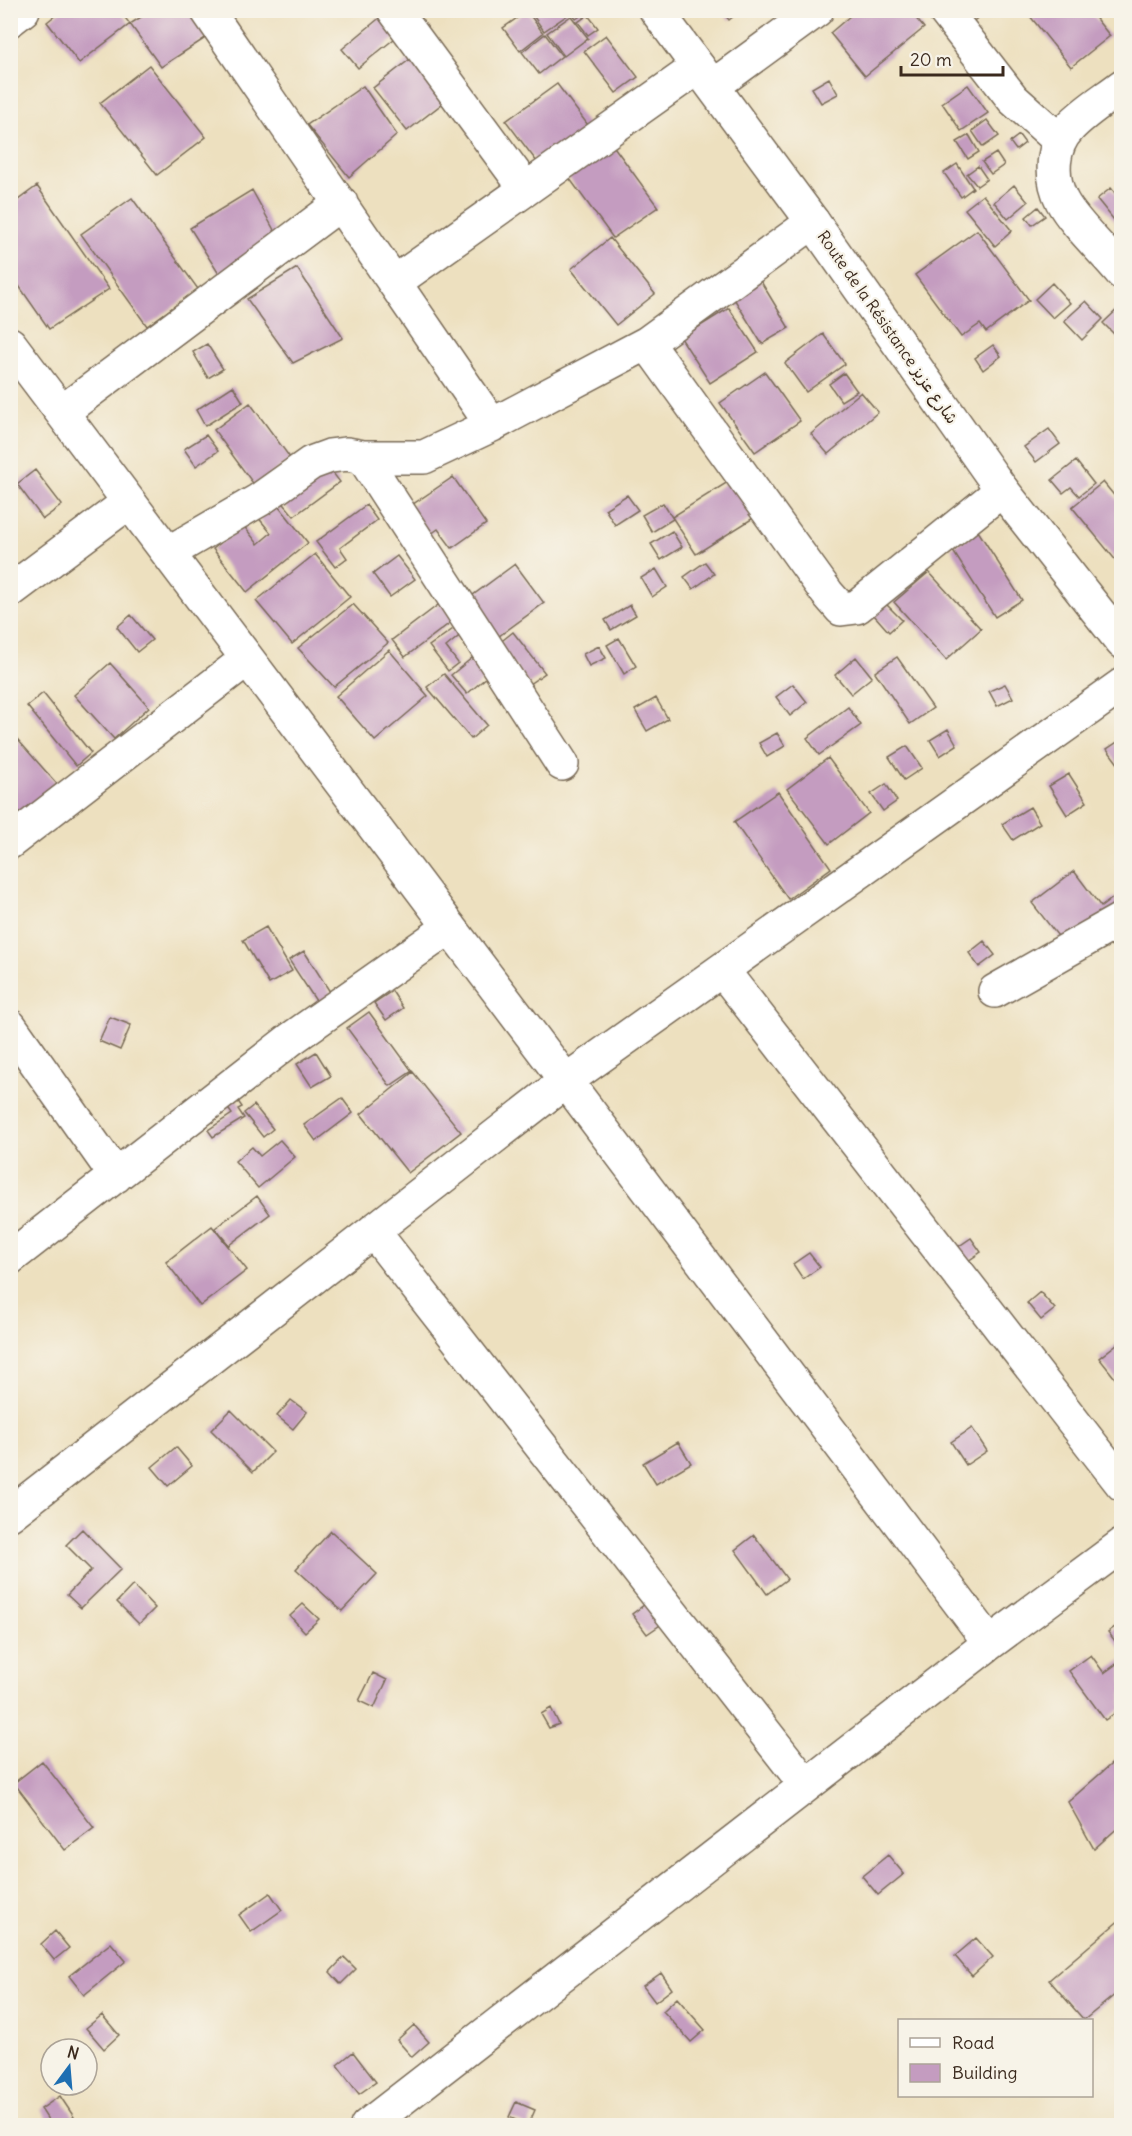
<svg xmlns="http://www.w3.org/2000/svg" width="1132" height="2136" font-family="Delius,'Playpen Sans Arabic',sans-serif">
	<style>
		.building { fill: #c49cc0 }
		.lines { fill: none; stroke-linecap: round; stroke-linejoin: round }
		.minor-casing { stroke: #796a56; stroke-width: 36 }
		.major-casing { stroke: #796a56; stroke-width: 36 }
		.minor { stroke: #fff; stroke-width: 33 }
		.major { stroke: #fff; stroke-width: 33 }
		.labels { text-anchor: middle; stroke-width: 4.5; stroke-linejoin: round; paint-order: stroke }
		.street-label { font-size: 16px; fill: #3b2a1e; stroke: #f7f3e8 }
	</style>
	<rect width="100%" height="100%" fill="#f7f3e8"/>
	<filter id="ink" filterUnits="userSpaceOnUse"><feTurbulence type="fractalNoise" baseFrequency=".0167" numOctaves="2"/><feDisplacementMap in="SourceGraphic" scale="12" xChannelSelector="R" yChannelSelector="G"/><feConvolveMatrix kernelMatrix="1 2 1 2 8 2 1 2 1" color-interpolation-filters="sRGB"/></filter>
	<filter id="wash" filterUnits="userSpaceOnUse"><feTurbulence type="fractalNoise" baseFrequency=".008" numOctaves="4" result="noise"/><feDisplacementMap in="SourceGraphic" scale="24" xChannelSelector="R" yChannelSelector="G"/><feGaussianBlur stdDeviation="1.35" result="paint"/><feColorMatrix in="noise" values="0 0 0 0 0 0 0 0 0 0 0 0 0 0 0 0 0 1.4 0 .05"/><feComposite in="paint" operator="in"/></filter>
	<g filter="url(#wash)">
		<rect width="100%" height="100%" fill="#ede0bf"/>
		<g id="blocks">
			<!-- building -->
			<path class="building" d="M62,10H119L130,24L79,63L47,22Z
				M152,10H189L207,37L161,67L130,24Z
				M529,10H566L569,14L544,31Z
				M569,10H585L586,12L576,19Z
				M721,10H741L729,20Z
				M857,10H909L924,28L865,76L830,33Z
				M949,10H989L962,29Z
				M1025,10H1089L1110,36L1071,67Z
				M527,11L543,33L520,51L503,28Z
				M383,15L399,35L358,68L342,49Z
				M588,15L598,28L588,35L578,22Z
				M571,16L588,38L564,56L547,33Z
				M545,34L562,56L539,74L522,52Z
				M606,35L638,77L616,93L584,51Z
				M418,53L452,96L407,131L373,88Z
				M149,65L206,137L157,175L100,103Z
				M829,78L838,94L821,103L812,88Z
				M557,84L591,129L540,166L506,121Z
				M968,85L988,113L961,131L942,103Z
				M363,86L397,135L349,177L307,125Z
				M987,120L999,136L983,147L972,131Z
				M969,135L979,152L968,159L957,142Z
				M1019,135L1025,143L1016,150L1010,142Z
				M612,144L658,207L613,238L567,175Z
				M996,153L1004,165L991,174L982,162Z
				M957,164L973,188L961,197L944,173Z
				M978,166L987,179L977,186L967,174Z
				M1014,185L1028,202L1008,219L994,202Z
				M37,186L109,289L49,329L10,273V206Z
				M1111,188L1115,193L1118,190L1122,193V230L1097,199Z
				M252,190L280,241L219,274L190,228Z
				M983,195L1012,231L995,246L965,209Z
				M132,198L198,289L147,326L81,234Z
				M1038,207L1045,216L1032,225L1026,217Z
				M977,230L1029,300L986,332L980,324L961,337L915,275Z
				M610,238L655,294L616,325L571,269Z
				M297,268L343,338L293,363L247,299Z
				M760,280L789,328L762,344L733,297Z
				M1052,283L1070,303L1053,318L1035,299Z
				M1086,301L1103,319L1082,340L1064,321Z
				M1122,305V342L1103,323Z
				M729,308L758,352L710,383L681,338Z
				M823,334L845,364L806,392L785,363Z
				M207,344L223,369L208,378L193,352Z
				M993,345L1001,356L983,370L975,358Z
				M765,372L800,421L755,452L720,403Z
				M844,373L857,391L841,401L829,384Z
				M233,386L243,402L205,426L196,410Z
				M861,392L878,412L828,454L811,434Z
				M250,403L291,459L255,486L214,430Z
				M1049,429L1060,444L1036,462L1024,447Z
				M206,435L218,451L196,466L184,449Z
				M1076,461L1094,484L1079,496L1071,487L1063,493L1052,480Z
				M326,464L340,482L294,516L280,499Z
				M35,470L62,505L43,519L17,484Z
				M453,477L486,524L452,548L438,529L424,539L403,511Z
				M731,480L755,517L696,554L672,517Z
				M1103,482L1122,505V568L1072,507Z
				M627,495L638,510L615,525L605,509Z
				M275,501L308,543L247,592L213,549L243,525L258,544L271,533L257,516Z
				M663,503L673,519L652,532L642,515Z
				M366,505L377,520L340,548L347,558L335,567L316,542Z
				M672,531L682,547L661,560L651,544Z
				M978,531L1022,600L995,617L951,548Z
				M315,554L350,597L292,644L256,601Z
				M397,556L415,579L390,597L373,574Z
				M705,562L714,574L693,589L684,577Z
				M515,564L544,603L495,639L465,601Z
				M656,569L667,587L652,597L641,578Z
				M929,572L981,629L946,660L894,602Z
				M442,602L455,619L405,657L392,640Z
				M353,604L388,643L334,687L298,648Z
				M886,604L902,620L889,632L874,615Z
				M630,605L636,615L611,630L605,620Z
				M131,615L152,640L137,652L117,627Z
				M459,625L464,632L446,647L458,663L448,671L429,646Z
				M513,632L545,673L529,684L498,644Z
				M619,638L636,666L624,674L607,645Z
				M599,646L606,658L589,666L583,654Z
				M389,650L428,696L375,741L336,696Z
				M856,657L872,677L851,694L835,675Z
				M897,657L933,708L910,724L875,672Z
				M472,658L488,676L467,694L451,675Z
				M110,663L149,707L114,739L74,695Z
				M444,674L487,725L471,739L427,687Z
				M793,684L807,702L790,716L776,697Z
				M1005,684L1013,698L997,706L989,691Z
				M43,693L91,753L76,766L27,706Z
				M656,698L668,719L647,731L635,710Z
				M848,707L861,725L819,755L807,738Z
				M948,729L957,745L940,756L930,740Z
				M10,731L57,784L16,819L10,812Z
				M777,733L785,746L767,757L759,743Z
				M1122,739V769L1107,749Z
				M907,746L922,768L904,780L889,757Z
				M828,758L869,813L829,844L787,789Z
				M1069,774L1087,802L1067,815L1049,786Z
				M886,784L897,801L883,811L871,794Z
				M778,792L831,868L788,899L734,822Z
				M1030,807L1040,823L1013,840L1002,824Z
				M1074,871L1101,907L1114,897L1122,908L1072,954L1032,903Z
				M266,927L292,971L269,984L243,940Z
				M984,941L995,955L979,967L969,953Z
				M304,951L332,995L318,1004L289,960Z
				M392,991L403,1008L386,1020L374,1003Z
				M369,1012L412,1071L390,1086L347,1028Z
				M110,1017L131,1025L120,1050L99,1041Z
				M316,1052L331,1076L312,1087L297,1064Z
				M413,1072L461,1132L408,1173L361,1114Z
				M235,1097L242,1107L238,1109L244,1118L213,1137L208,1130L232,1114L224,1103Z
				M342,1098L353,1113L316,1141L304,1125Z
				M254,1105L273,1129L263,1137L244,1113Z
				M280,1140L295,1157L258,1188L235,1161L252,1147L260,1156Z
				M257,1196L270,1214L229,1245L215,1228Z
				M212,1226L247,1270L200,1306L166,1262Z
				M971,1238L981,1252L965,1263L955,1249Z
				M809,1253L820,1267L803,1279L793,1264Z
				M1040,1292L1055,1309L1041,1320L1027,1303Z
				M1122,1340V1387L1099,1358Z
				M291,1400L307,1412L293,1429L277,1416Z
				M231,1410L273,1452L253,1472L211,1430Z
				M972,1428L987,1451L966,1465L951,1442Z
				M678,1442L691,1463L656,1484L643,1463Z
				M176,1447L192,1466L168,1486L152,1467Z
				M82,1529L121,1569L81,1608L67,1595L91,1570L66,1545Z
				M331,1531L377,1574L342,1611L296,1569Z
				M754,1535L787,1579L767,1594L735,1550Z
				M133,1585L155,1608L139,1624L117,1602Z
				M648,1602L663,1623L647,1634L632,1614Z
				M303,1604L319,1619L305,1632L290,1616Z
				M1122,1622V1650L1108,1632Z
				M1091,1655L1104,1673L1122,1660V1708L1105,1720L1069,1671Z
				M373,1673L387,1680L374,1708L359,1701Z
				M551,1708L559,1724L549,1728L541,1714Z
				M1117,1759L1122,1763V1824L1094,1849L1068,1802Z
				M42,1761L94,1828L65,1850L14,1783Z
				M888,1855L904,1874L878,1895L862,1876Z
				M270,1893L282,1910L251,1932L239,1915Z
				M1122,1918V1989L1084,2020L1049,1980Z
				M55,1931L69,1948L54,1960L41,1944Z
				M976,1938L993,1957L972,1976L955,1956Z
				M111,1943L126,1961L84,1995L69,1976Z
				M344,1957L356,1969L341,1984L330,1972Z
				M661,1973L672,1989L655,2002L643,1986Z
				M677,1998L705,2030L691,2042L663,2011Z
				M102,2015L119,2035L104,2049L86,2028Z
				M414,2025L429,2042L412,2057L397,2040Z
				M353,2052L376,2082L359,2094L337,2065Z
				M60,2096L74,2117L60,2126H52L41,2109Z
				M516,2102L535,2110L528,2126L509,2117Z"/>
		</g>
	</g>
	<g filter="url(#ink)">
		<use href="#blocks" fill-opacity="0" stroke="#796a56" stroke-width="1.5"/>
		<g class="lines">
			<defs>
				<path id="minor" d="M207,10L492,425
					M394,10L526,189
					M944,10L1013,99L1060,141
					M10,20L23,10
					M713,86L817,10
					M1122,86C1105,99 1085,111 1070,127C1051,146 1050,177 1062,201C1073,222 1105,252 1122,273
					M395,282L698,67
					M647,343L827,593L841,609L857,607L1002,490
					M10,344L990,1643
					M62,412L341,203
					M363,457L562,764
					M168,553L259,500L311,463L330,456L347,454L363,457H424L492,425L647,343L813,222
					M10,591L129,502
					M10,842L247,659
					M722,970L1122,1484
					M995,991L1122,919
					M10,1026L116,1176
					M373,1231L806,1785
					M10,1258L291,1039L450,927
					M10,1514L567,1080L1122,685
					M367,2126L990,1643L1122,1545"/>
				<path id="major" d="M656,10L813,222L1002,490L1122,642"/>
			</defs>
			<!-- minor casing -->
			<use href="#minor" class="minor-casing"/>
			<!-- major casing -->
			<use href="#major" class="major-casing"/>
			<!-- minor -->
			<use href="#minor" class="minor"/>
			<!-- major -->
			<use href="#major" class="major"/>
		</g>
	</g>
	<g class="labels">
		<!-- street labels -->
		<g class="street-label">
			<text transform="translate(888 327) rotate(55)" y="6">Route de la Résistance شارع عزيز</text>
		</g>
	</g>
	<!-- margin -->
	<rect width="1132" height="2136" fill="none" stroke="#f7f3e8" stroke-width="36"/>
	<!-- legend -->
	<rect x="898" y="2019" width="195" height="78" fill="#f7f3e8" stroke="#aca397" stroke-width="1.5"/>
	<rect x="910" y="2038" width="30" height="9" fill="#ffffff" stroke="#aca397" stroke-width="1.5"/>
	<text x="952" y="2049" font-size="18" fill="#3b2a1e">Road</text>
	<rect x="910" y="2064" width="30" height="18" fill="#c49cc0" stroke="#aca397" stroke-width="1.5"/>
	<text x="952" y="2079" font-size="18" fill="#3b2a1e">Building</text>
	<!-- north arrow -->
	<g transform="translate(69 2067) rotate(16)"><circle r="28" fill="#f7f3e8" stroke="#aca397" stroke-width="1.5"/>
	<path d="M0-4.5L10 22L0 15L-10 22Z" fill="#1f6fb2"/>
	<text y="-9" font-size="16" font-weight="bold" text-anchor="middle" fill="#3b2a1e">N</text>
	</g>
	<!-- scale -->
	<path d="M901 66v9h102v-9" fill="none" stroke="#3b2a1e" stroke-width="3"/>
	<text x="910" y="66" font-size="18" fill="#3b2a1e" stroke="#f7f3e8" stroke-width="4.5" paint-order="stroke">20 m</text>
</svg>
